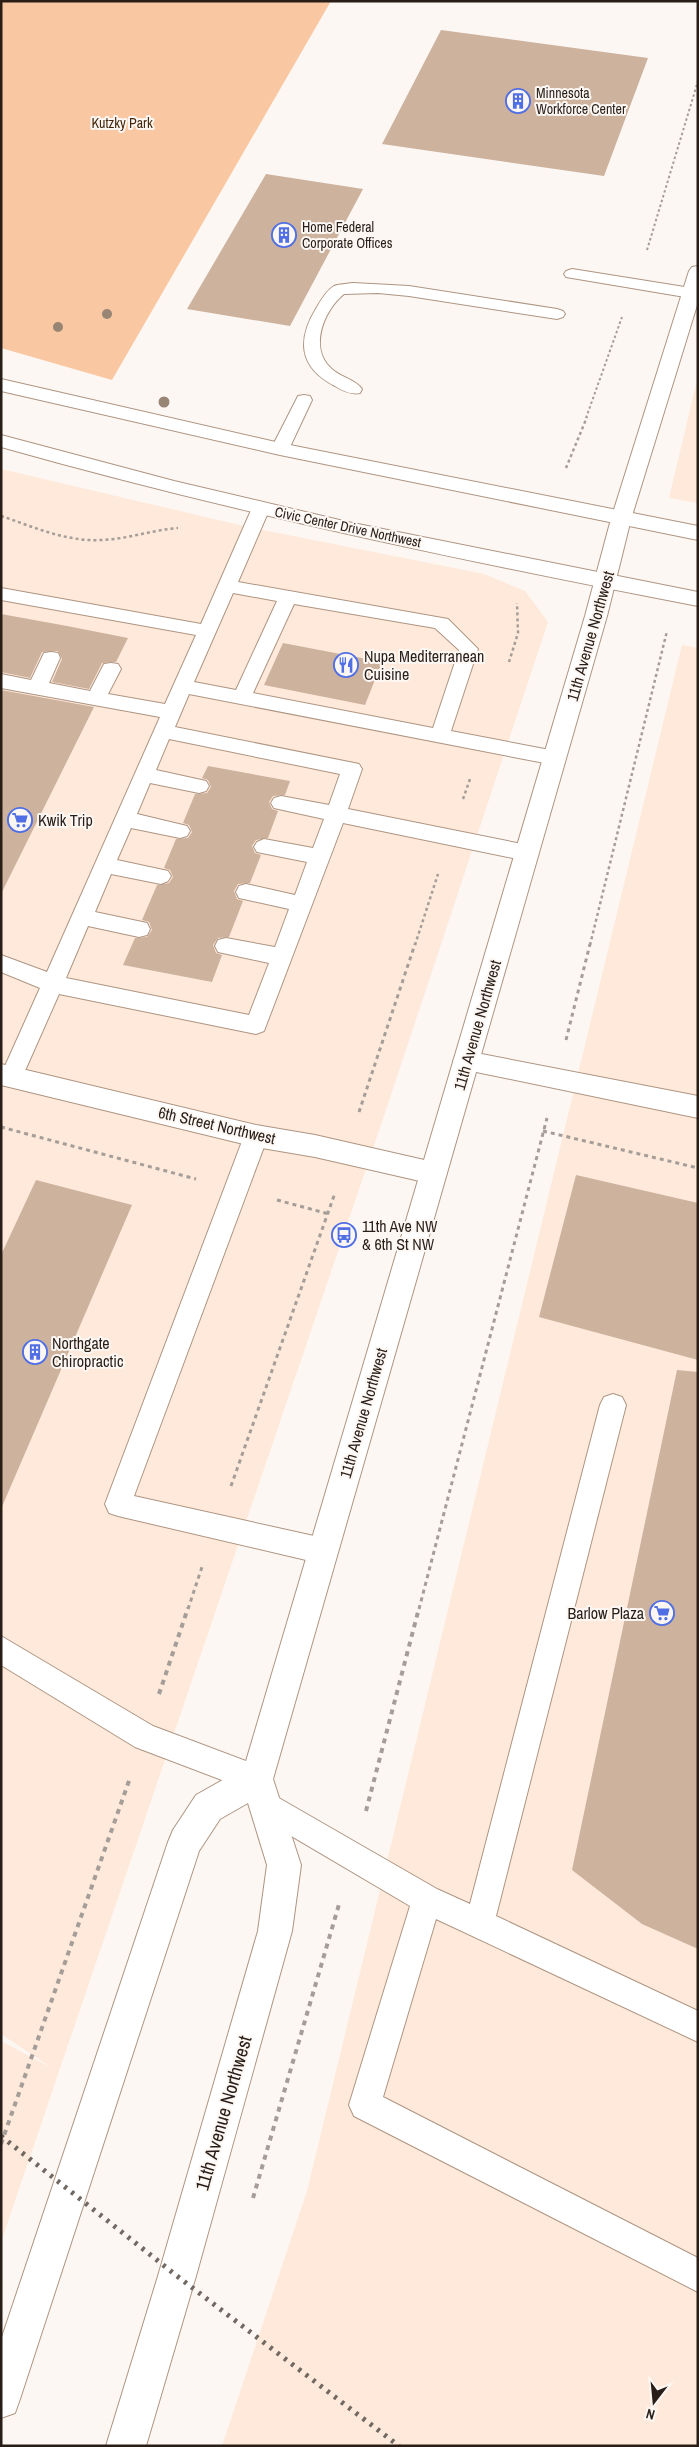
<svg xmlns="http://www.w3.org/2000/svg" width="699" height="2447" font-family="'Archivo Narrow',sans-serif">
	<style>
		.built { fill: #fee9da }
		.green { fill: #f9c8a2 }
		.building { fill: #cdb29e }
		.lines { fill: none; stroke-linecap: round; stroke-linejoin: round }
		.service-casing { stroke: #ae9582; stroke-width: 2 }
		.minor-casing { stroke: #ae9582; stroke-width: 2 }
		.secondary-casing { stroke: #ae9582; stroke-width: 2 }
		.primary-casing { stroke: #ae9582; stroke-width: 2 }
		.path-far3 { stroke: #a59d98; stroke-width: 2; stroke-dasharray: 2.5 2.5; stroke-linecap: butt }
		.path-far2 { stroke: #a59d98; stroke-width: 2.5; stroke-dasharray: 3 3; stroke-linecap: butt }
		.path-far1 { stroke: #a59d98; stroke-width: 3; stroke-dasharray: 4 4; stroke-linecap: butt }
		.path { stroke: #a59d98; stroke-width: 4; stroke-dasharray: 5 5; stroke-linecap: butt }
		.service { fill: #fff; fill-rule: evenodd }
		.minor { fill: #fff; fill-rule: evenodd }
		.secondary { fill: #fff; fill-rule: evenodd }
		.primary { fill: #fff; fill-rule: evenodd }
		.rail { stroke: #716862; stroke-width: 5; stroke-dasharray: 3 6; stroke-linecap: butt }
		.tree { fill: #988573 }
		.labels { text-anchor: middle; stroke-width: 4; stroke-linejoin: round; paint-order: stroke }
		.far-poi-label { font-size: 14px; fill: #281e17; stroke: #fdf7f3; text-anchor: start }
		.far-park-label { font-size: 14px; fill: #45270b; stroke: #fdf7f3 }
		.far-street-label { font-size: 14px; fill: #281e17; stroke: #fdf7f3 }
		.street-label { font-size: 16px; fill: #281e17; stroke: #fdf7f3 }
		.poi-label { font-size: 16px; fill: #281e17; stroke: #fdf7f3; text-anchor: start }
		.near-street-label { font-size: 19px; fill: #281e17; stroke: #fdf7f3 }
	</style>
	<rect width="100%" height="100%" fill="#fdf7f3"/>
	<!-- built -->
	<path class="built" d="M698,376V503L669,498Z
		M1,469L248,527L484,574L525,591L548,622L383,1119L1,2242V2041L52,2068L1,2034Z
		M682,645L698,648V2446H222L307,2191Z"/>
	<!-- green -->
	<path class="green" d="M1,1H331L112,380L1,348Z"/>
	<!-- building -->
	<path class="building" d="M441,30L648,58L604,176L382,144Z
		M266,174L363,189L290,326L187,309Z
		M1,614L67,626L128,638L116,662L102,663L89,689L52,682L62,659L58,651L42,652L30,678L1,672Z
		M283,643L382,662L365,705L264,685Z
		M1,690L94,707L1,894Z
		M208,766L290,781L285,795L273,796L269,802L272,809L278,811L268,838L256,840L252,846L255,853L261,855L250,883L238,884L234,891L237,899L243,901L229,937L218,938L213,945L216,953L222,955L212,982L123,965L135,938L147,937L152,930L149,922L142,920L157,885L169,883L173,877L170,870L164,868L176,839L188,838L192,832L189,825L183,823L195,794L207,793L211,787L208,780L202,778Z
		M576,1175L698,1203V1360L539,1317Z
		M36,1180L132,1205L1,1509V1255Z
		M677,1370L698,1372V1949L642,1924L572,1870Z"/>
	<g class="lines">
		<defs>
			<path id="service" d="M572,269L691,288L697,290L698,295L691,298L566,277L564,274L566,271Z
				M353,283L409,286L557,309L563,311L565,314L563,317L557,319L409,296L378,293L344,294C323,311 308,350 333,370C341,377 356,380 362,389L360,393C351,395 343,391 335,386C298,367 297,339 317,307C321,300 327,290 334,286C340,284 347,284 353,283Z
				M304,395L310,396L312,400L289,449L286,453H274L271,449L296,400L298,396Z
				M261,502L267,504L270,508L238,582L448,619L478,649L451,731L555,751L562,753L565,758L562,763L555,765L189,694L175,727L359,764L362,769L348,809L527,845L534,848L537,853L534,858L527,861L343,823L264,1031L256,1034L59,994L20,1082L12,1085L4,1082L1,1075L40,988L1,972V955L47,972L160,717L1,688V674L31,680L44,653L51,652L58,653L60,658L49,683L90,691L104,664L111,663L118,664L121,669L108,694L165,704L196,635L1,600V588L201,624L252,508L255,504ZM233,593L277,601L236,690L194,682ZM294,604L435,628L459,650L433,728L253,693ZM169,739L340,774L329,805L281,796L274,798L271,803L274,808L324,819L313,848L264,839L257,842L254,847L257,852L307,862L295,895L246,884L239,886L236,892L239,898L289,909L275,947L226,938L218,940L215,946L218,952L269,963L249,1015L66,978L88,926L139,937L147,935L150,929L147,923L95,912L111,874L161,884L168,881L171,876L168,871L117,860L131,828L180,838L187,836L190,831L187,826L137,814L150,783L199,793L206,791L209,786L206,781L156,770Z
				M256,1127L264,1129L268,1136L134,1496L323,1538L332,1542L336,1551L332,1560L323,1564L118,1516L109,1513L105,1504L244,1136L248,1129Z
				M613,1394L622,1397L626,1405L496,1916L698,2011V2042L436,1919L383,2097L698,2258V2292L354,2116L349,2105L410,1906L254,1814L250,1804L256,1793L135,1747L1,1665V1636L153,1726L267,1769L271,1779L265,1790L437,1889L470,1904L600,1405L604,1397Z"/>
			<path id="minor" d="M466,1051L698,1096V1118L457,1068L453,1061L457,1054Z
				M1,1064L256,1125L315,1135L433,1162L443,1165L447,1173L443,1181L433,1184L315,1157L256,1147L1,1085Z"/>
			<path id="secondary" d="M698,266V302L631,519L607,616L273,1779L301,1865L292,1931L196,2276L146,2446H106L158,2276L258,1931L267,1865L248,1803L220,1819L199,1851L20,2399L15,2413L1,2418V2340L168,1842L173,1830L196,1795L244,1768L585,616L611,519L689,271L692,267Z"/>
			<path id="primary" d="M1,379L280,443L698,526V540L280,455L1,391Z
				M1,435L174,481L348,522L698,592V606C464,561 231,512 1,447Z"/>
		</defs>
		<!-- service casing -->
		<use href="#service" class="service-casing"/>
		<!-- minor casing -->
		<use href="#minor" class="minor-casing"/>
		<!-- secondary casing -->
		<use href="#secondary" class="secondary-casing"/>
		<!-- primary casing -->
		<use href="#primary" class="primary-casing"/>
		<!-- path-far3 -->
		<path class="path-far3" d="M647,250L698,81
			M586,418L622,317"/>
		<!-- path-far2 -->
		<path class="path-far2" d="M566,468L587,417
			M1,516C34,527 66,542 102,540C128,539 152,530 178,528
			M509,662L518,633L517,603
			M463,799L470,779
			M415,945L438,874
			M590,945L667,631"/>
		<!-- path-far1 -->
		<path class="path-far1" d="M566,1040L590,944
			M359,1112L415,944
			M1,1127L196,1179
			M543,1131L698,1168
			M277,1200L329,1214
			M231,1486L335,1193
			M188,1609L202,1567
			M419,1609L547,1118"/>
		<!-- path -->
		<path class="path" d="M159,1694L188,1608
			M366,1811L419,1608
			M1,2144L130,1778
			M253,2198L340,1901"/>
		<!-- service -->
		<use href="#service" class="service"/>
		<!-- minor -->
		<use href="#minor" class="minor"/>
		<!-- secondary -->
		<use href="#secondary" class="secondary"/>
		<!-- primary -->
		<use href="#primary" class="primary"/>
		<!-- rail -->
		<path class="rail" d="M1,2136L177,2276L399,2446"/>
	</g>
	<!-- trees -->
	<g class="tree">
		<circle cx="107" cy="314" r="5"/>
		<circle cx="58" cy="327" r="5"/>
		<circle cx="164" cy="402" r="5.5"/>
	</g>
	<!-- icons -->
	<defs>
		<symbol id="building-ring" viewBox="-11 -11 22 22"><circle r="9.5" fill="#fdf7f3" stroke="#506fe4" stroke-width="1.5"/><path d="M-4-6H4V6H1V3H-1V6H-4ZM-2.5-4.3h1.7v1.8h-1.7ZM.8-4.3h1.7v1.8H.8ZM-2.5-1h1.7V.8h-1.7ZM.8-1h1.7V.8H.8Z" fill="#506fe4"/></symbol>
		<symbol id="restaurant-ring" viewBox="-11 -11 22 22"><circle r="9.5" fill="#fdf7f3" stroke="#506fe4" stroke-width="1.5"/><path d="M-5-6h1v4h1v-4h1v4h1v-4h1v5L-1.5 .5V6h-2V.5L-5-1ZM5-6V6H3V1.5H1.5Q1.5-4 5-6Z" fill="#506fe4"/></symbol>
		<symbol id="supermarket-ring" viewBox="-11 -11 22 22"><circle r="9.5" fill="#fdf7f3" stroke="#506fe4" stroke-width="1.5"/><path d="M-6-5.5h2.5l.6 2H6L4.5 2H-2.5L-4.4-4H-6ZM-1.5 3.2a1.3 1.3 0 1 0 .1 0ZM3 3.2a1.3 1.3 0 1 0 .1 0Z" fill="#506fe4"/></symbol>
		<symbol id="bus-ring" viewBox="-11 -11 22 22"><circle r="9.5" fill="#fdf7f3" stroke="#506fe4" stroke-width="1.5"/><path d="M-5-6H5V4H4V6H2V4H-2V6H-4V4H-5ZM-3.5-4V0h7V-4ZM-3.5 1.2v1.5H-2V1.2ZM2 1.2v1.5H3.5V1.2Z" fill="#506fe4"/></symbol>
	</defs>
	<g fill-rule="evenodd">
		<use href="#building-ring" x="504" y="87" width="28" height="28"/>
		<use href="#building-ring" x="270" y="221" width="28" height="28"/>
		<use href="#restaurant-ring" x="332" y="651" width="28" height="28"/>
		<use href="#supermarket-ring" x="6" y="806" width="28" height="28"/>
		<use href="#bus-ring" x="330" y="1221" width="28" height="28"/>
		<use href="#building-ring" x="21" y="1338" width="28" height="28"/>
		<use href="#supermarket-ring" x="648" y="1599" width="28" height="28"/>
	</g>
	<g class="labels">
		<!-- far-poi labels -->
		<g class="far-poi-label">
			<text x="536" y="98">Minnesota<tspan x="536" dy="16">Workforce Center</tspan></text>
			<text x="302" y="232">Home Federal<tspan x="302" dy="16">Corporate Offices</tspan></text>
		</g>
		<!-- far-park labels -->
		<g class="far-park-label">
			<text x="122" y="128">Kutzky Park</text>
		</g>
		<!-- far-street labels -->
		<g class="far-street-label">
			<text transform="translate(348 527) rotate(12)" y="5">Civic Center Drive Northwest</text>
		</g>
		<!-- street labels -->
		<g class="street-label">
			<text transform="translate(590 636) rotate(-74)" y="6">11th Avenue Northwest</text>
			<text transform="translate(477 1025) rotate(-74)" y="6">11th Avenue Northwest</text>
			<text transform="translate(217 1125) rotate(13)" y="6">6th Street Northwest</text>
			<text transform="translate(363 1413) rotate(-74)" y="6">11th Avenue Northwest</text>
		</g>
		<!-- poi labels -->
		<g class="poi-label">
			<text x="364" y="662">Nupa Mediterranean<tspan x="364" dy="18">Cuisine</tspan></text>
			<text x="38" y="826">Kwik Trip</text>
			<text x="362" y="1232">11th Ave NW<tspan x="362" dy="18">&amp; 6th St NW</tspan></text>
			<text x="52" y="1349">Northgate<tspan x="52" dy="18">Chiropractic</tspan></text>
			<text x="644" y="1619" text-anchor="end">Barlow Plaza</text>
		</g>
		<!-- near-street labels -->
		<g class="near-street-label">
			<text transform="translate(223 2113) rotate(-74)" y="7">11th Avenue Northwest</text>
		</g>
	</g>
	<!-- border -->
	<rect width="699" height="2447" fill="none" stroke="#281e17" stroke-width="5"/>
	<!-- north arrow -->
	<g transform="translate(654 2402) rotate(196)" stroke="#fdf7f3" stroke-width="4" paint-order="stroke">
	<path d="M0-4L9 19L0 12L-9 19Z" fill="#281e17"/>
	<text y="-8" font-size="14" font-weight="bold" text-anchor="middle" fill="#281e17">N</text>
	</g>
</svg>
